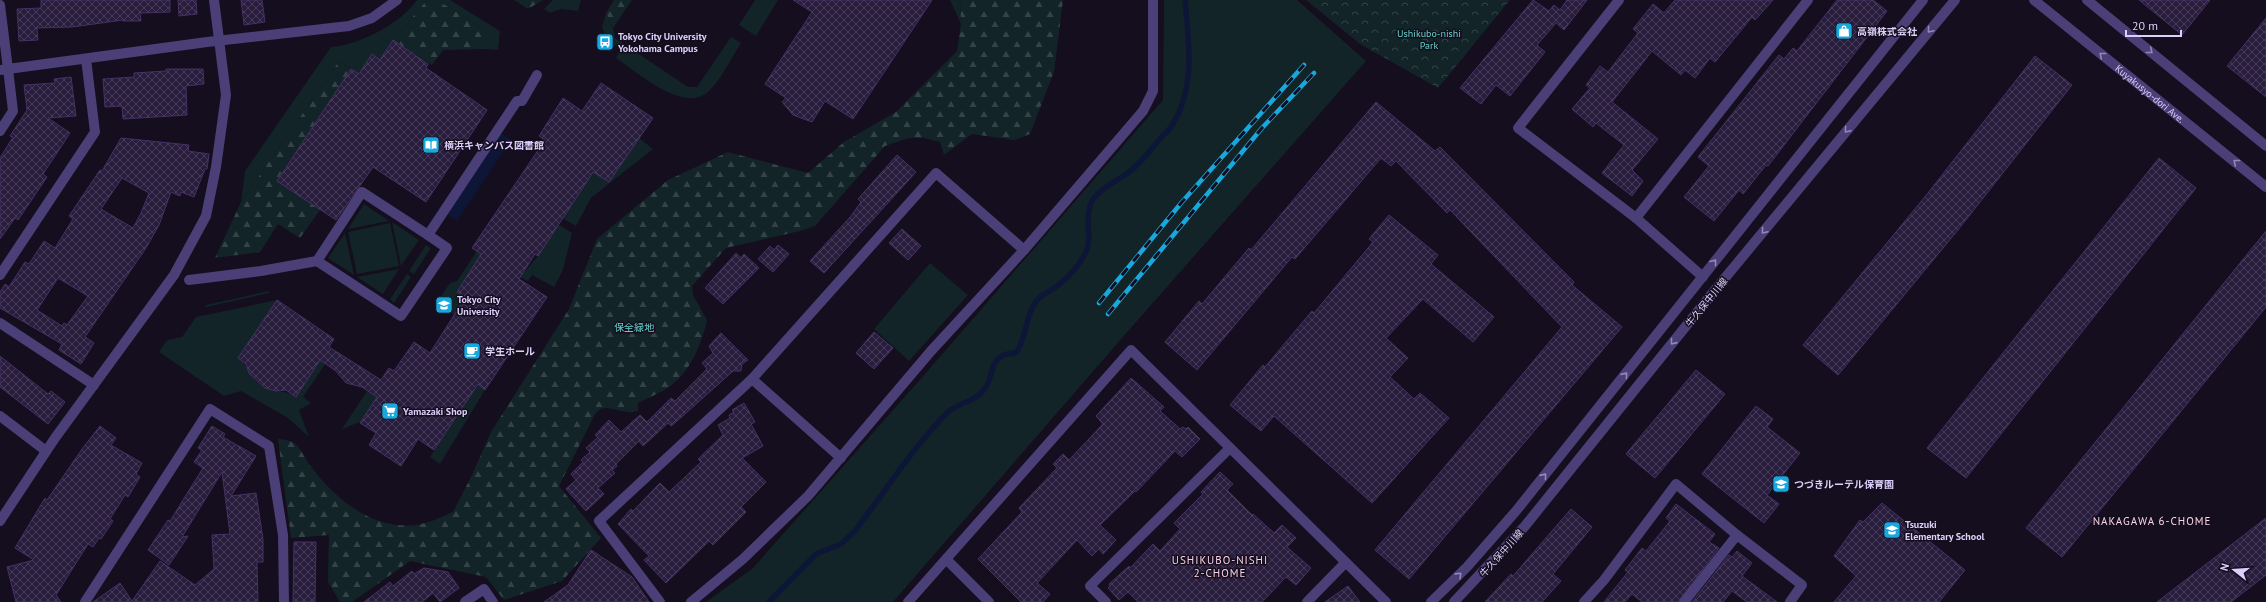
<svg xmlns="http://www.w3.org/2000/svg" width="2266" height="602" font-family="'PT Sans','Noto Sans JP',sans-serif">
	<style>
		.green { fill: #122427 }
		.forest { fill: url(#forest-firs) }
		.park { fill: url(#park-crowns) }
		.water { fill: #0e1637 }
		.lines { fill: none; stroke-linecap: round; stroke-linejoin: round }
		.stream { stroke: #0e1637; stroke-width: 5.5 }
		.building { fill: url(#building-cross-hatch); stroke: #453166; fill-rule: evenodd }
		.minor { stroke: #4a3f77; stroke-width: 10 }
		.rail-casing { stroke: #19a8dd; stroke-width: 4.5 }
		.rail { stroke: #140e1e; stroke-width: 3; stroke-dasharray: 9; stroke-linecap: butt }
		.oneway { stroke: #9388b8 }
		.labels { text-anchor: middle; stroke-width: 3; stroke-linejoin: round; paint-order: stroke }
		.poi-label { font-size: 10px; font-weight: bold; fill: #dcd0fa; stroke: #140e1e; text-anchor: start }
		.park-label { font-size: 10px; fill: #65d1c8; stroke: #140e1e }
		.street-label { font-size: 10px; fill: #dcd0fa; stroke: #140e1e }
		.neighbourhood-label { font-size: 11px; letter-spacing: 1px; fill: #fad2e5; stroke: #140e1e }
	</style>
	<defs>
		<pattern id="forest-firs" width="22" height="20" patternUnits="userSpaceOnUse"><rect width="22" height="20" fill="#122427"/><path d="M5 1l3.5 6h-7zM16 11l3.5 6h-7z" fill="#344347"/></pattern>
		<pattern id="park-crowns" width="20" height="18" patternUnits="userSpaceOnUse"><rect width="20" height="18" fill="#122427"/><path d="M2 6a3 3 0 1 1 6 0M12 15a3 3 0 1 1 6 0" fill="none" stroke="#344347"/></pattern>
		<pattern id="building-cross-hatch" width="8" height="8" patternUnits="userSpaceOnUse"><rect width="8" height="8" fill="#281d3c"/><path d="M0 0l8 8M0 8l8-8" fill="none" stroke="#473d59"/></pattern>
	</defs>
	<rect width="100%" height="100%" fill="#140e1e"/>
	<!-- green -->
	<path class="green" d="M417,0H427L393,40L380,60L372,54L359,74L339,61L241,202L245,171L331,47C360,45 401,23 417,0Z
		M437,0H450L500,31L498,50L485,49V30Z
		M553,0H581L578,11L561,9L550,13L544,9Z
		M755,0H778L756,36L739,25Z
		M950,0H960L961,24Z
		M1164,0H1297L1366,61L1122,338L893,602H706L753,568L925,374L1163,100Z
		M606,13L613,28L615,38L688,87H697L731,37L741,43C731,58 722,79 708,92C683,114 636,71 616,58L621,48L616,45L609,51L608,41L602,27Z
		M639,138L653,149L591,198L576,226L562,218L593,172L609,182Z
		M364,204L389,221L348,229Z
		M392,222L419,240L401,266Z
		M390,223L399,266L357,274L348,232Z
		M558,224L572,233L563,270L554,287L532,275L528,281L520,277L538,256Z
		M345,233L354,275L328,258Z
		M426,245L431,248L414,274L409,271Z
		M477,251L481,254L457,292L465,298L454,315L436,303L450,283L457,281Z
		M930,263L968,295L909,361L874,329Z
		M399,269L383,294L357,277Z
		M407,274L411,277L394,303L390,299Z
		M269,291V293L206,307V305Z
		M277,300L238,358C250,367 252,381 266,388C277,394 282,388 296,397L320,360L325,364L303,397L311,403L299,410L309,437L288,418L241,391L224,396L159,352L167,340L182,337L196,317Z
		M478,384L485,390L440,464L430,457Z
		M367,391L377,397L360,422L342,429Z"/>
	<!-- forest -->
	<path class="forest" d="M427,0H437L485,30V49L443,50L432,65L393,40Z
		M514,0H543L528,9Z
		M614,0H632L613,28L606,13Z
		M960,0H1063L1054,72L1030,134L1015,140L972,134L944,155L940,142L924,138H909L885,146L815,226L800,231L726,248L692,286L693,295L707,320C702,342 692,368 674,383C665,391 650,397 638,403V411C622,415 612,405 600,409L595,414L559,486L601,538L562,581L504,600L486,577L410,561L352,602H340L328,582L329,535L291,538L278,439C302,440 299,452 312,468C337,501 377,533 421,524C432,522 443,516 453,512L471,477L491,432L569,309L597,239L668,180L728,152L808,173L844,142L896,112L957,51L961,24Z
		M339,61L351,69L277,180L320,210L300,238L278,224L260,252L215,258L241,202Z"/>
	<!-- park -->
	<path class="park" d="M1306,0H1510L1438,88L1360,44Z"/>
	<!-- water -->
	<path class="water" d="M500,133L511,140L457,221L447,214Z"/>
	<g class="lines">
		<!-- stream -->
		<path class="stream" d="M769,602L816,554L841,544L854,532C885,492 912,448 948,412C957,404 971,402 980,394C998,378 984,354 1016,353C1027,338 1025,315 1037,300C1042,294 1051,291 1057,286C1068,278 1078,267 1085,254C1094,237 1082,215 1094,198C1104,185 1123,179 1135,167C1144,159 1151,149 1159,140C1163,135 1168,132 1171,127C1196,89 1189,42 1185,0"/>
	</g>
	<!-- building -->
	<path class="building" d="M41,0H170V12L140,13L141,21H123V20L72,27L37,28L38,40L19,41L17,9L41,8Z
		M178,0H196L197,14L179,16Z
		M241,0H262L265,22L244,25Z
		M793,0H932L853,119L825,101L812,122L793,115L782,102L786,98L765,84L812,12Z
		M1533,0L1549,11L1554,5L1560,10L1567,0H1587L1564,30L1556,23L1537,45L1545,52L1510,96L1496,85L1481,104L1460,88Z
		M1675,0H1773L1755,20L1752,17L1715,62L1710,58L1695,78L1685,70L1681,75L1652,51L1612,102L1658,139L1632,170L1643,181L1632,196L1602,173L1624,145L1596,123L1593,127L1572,109L1590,88L1586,85L1600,66L1608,72L1638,33L1633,29L1653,4L1664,13Z
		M1837,0H1873L1887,11L1768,166L1766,165L1743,194L1739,190L1714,221L1684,197L1709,166L1698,157L1779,55L1784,59L1793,48L1797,51Z
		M2139,0H2210L2182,35Z
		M2266,18V97L2227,66Z
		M393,40L428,64L426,68L487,110L426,202L373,167L336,220L277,181L351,69L359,74L372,54L380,60Z
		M2035,56L2072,85L1958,230L1838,375L1803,345L1928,193Z
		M166,69H203L204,84L186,86L187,115L123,119L122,106L105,107L103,79L134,77V73L166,71Z
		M71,77L76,116L48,118L70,133L43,174L47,177L18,220L15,218L0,239V158L13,137L10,136L27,110L24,85L55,83L54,79Z
		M601,83L653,118L609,182L593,172L538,256L535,254L519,279L547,297L485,390L478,384L434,450L418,439L401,466L369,445L376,433L360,423L377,397L362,387L346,383L336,371L320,360L296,397L286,390L276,391L265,388L249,373L246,364L238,358L277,300L334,339L329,347L381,380L389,368L394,371L414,342L430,353L465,298L457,292L481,254L472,248L545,140L539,136L563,98L582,111Z
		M1376,102L1435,151L1440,147L1574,282L1572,285L1622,327L1409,579L1375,550L1562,327L1450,210L1447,213L1396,161L1391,166L1381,158L1295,259L1292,257L1197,370L1165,342L1199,301L1202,304L1249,248L1251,250Z
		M121,138L189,145L188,151L209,154L207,169H205L194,197L181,192L180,196L171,192L159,225L146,248L85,337L94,343L81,364L59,350L62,344L0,308V292L5,284L9,287L25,262L29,264L44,241L55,248L73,219L69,216L100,170L102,171ZM122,178L149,193L141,213L133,228L101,209ZM58,278L88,296L67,325L64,323L62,326L37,310Z
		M897,155L916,172L824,273L810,261L851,216L861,202L858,199Z
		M2159,158L2196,188L1966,478L1927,448Z
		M1389,215L1438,255L1431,264L1494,317L1473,342L1423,299L1386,338L1408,358L1390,377L1414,399L1420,393L1449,418L1372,503L1274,416L1261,431L1230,405L1263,365L1265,367L1312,311L1314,313L1373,242L1369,239Z
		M902,229L921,246L908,260L889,243Z
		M2266,231V307L2062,557L2026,528Z
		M778,245L789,254L773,272L758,259L770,246L774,250Z
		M736,253L741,258L744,254L759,268L723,304L705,288Z
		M874,332L893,348L874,369L856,353Z
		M721,333L748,360L742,364L741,371H733L676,422L671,426L668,423L643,446L639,441L616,464L617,466L612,470L615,473L598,488L604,494L586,511L566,489L576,480L571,474L583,462L581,460L590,452L586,448L598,437L595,435L609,420L621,432L640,415L647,422L671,398L675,401L707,369L702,363L713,353L709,346Z
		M0,356L48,394L51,391L65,402L48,424L0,387Z
		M1696,370L1725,394L1655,478L1626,454Z
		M1131,378L1164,407L1160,411L1180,429L1183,427L1186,429L1188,427L1200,439L1182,457L1175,451L1136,492L1135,491L1100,525L1116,540L1103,554L1099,549L1092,556L1077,540L1037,583L1050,594L1043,602H1021L978,559L1022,512L1019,508L1057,468L1053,464L1063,454L1069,460L1103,424L1096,416Z
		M744,403L755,422L751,424L763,446L742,458L766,482L741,507L746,512L713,545L709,541L666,583L644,560L649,556L618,524L631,509L633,511L660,483L669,492L701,462L698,459L723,435L718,425L730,418L729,415L734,412L732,410Z
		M1756,406L1773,419L1767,427L1800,453L1767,495L1779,504L1764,523L1702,474Z
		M100,426L116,438L111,445L142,463L136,474L140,477L128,497L125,495L110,519L113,521L101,539L99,538L93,547L88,544L56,595L61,602H16L7,567L34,560L15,548L45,498L47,500L82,449Z
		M212,426L225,434L223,437L256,456L231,496L256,493L263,539V562H257L258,602H93L120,583L132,601L160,561L195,585L214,569L212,535L230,534L222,472L182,537L188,536L169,565L148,550L168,520L170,521L203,468L194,462L202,450L198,448Z
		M1220,472L1233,484L1227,490L1252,515L1253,514L1274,533L1282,525L1296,538L1287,547L1311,568L1296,585L1286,577L1262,602H1138L1128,592L1119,600L1108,588L1110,586L1109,584L1129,566L1130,568L1153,544L1160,551L1180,529L1174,523L1203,494L1201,492Z
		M1882,503L1965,570L1939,602H1834L1856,576L1834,556L1860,520L1863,522Z
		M1676,504L1715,534L1709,542L1719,548L1678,602H1642L1632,594L1625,602H1604L1628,572L1625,570L1642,548L1646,551L1670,521L1666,518Z
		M1571,509L1592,527L1553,574L1561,581L1542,602H1485L1511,574L1513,576Z
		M2266,518V575L2231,602H2157Z
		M294,542H316L315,602H293Z
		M591,550L632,577L649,602H544L568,585Z
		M1737,551L1752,563L1742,576L1777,602H1747L1732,591L1723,602H1692L1729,555L1732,557Z
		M424,568L448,572L459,588L440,602L433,593L422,602H364L390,582L393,586L412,571L414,574Z
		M1348,586L1360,602H1325Z"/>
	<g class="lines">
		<!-- minor -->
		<g class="minor">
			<path d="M1619,0L1518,128L1636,218L1703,277"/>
			<path id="s1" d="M2034,0L2266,187"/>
			<path d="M2087,0L2266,146"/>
			<path d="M0,5L8,69L207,42L349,26L372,18L397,0"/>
			<path d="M0,70L8,69L13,111L0,131"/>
			<path d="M1636,218L1808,0"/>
			<path d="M317,261L401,316L447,248L428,235"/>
			<path d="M0,275L95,132L86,59"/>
			<path d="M189,280L261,271L317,261L362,192L428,235L517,101H522L537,75"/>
			<path d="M0,323L94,385"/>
			<path d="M752,379L841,458"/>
			<path d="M0,416L46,451"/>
			<path d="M0,521L55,438L174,275L206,216L216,167L226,95L214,0"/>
			<path d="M947,560L989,602"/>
			<path d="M85,602L210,409L269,446L283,535L284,602"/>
			<path d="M465,602L484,589L493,602"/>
			<path d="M660,602L599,521L752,379L936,173L1024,250"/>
			<path d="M691,602L743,559L808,496L931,351L1024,250L1143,111L1153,91V0"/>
			<path d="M908,602L1131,350L1386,602"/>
			<path d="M1106,602L1090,586L1230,448"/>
			<path d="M1307,602L1345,563"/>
			<path d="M1431,602L1467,567L1516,511L1923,0"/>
			<path d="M1454,602L1525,526L1715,290L1955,0"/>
			<path d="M1584,602L1604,580L1676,484L1737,535L1802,585L1790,602"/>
			<path d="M1684,602L1737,535"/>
		</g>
		<defs>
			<path id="rail" d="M1099,303L1182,202L1304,65
				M1108,314L1262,128L1314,73"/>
		</defs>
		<!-- rail casing -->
		<use href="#rail" class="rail-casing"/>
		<!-- rail -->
		<use href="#rail" class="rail"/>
	</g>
	<!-- one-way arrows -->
	<defs><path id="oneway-chevron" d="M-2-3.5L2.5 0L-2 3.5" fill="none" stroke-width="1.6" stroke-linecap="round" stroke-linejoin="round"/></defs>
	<g class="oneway">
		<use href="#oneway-chevron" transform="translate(1930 30) rotate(130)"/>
		<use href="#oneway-chevron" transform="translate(2150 51) rotate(39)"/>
		<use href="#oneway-chevron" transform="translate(2102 55) rotate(-141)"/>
		<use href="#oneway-chevron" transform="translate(1847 130) rotate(130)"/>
		<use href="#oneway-chevron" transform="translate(2236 162) rotate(-141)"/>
		<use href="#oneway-chevron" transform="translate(1764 231) rotate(130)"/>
		<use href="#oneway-chevron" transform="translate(1714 262) rotate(-52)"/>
		<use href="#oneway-chevron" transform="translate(1673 342) rotate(129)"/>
		<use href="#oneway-chevron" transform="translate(1625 375) rotate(-51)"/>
		<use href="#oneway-chevron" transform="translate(1544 476) rotate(-51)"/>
		<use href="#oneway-chevron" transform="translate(1459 575) rotate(-44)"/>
	</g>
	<!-- icons -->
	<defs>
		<symbol id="shop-square" viewBox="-11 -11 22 22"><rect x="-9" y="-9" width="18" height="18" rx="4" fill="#19a8dd" stroke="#140e1e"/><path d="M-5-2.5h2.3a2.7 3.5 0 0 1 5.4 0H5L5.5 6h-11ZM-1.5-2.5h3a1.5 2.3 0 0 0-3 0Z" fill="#fff"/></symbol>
		<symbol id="bus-square" viewBox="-11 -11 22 22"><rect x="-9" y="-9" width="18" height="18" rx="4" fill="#19a8dd" stroke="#140e1e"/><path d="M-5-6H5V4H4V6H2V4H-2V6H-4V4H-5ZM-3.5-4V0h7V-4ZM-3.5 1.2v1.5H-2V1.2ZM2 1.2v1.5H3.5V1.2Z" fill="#fff"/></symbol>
		<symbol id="library-square" viewBox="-11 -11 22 22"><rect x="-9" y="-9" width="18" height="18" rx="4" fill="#19a8dd" stroke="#140e1e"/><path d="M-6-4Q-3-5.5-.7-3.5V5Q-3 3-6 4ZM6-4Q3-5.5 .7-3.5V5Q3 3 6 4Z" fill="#fff"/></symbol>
		<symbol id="university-square" viewBox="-11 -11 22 22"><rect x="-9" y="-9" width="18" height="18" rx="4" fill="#19a8dd" stroke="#140e1e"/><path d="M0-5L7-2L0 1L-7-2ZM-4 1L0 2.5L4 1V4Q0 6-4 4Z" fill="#fff"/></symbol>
		<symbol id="cafe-square" viewBox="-11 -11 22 22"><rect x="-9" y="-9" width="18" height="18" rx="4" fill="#19a8dd" stroke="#140e1e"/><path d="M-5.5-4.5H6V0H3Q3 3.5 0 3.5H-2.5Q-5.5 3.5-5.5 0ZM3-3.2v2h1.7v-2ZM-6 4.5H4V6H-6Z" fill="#fff"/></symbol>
		<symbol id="supermarket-square" viewBox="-11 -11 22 22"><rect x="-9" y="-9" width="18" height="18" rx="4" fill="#19a8dd" stroke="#140e1e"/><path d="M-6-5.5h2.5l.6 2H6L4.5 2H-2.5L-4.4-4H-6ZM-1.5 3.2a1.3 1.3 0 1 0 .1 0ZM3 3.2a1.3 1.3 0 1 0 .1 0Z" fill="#fff"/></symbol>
		<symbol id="school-square" viewBox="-11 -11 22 22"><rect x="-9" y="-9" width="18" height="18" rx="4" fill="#19a8dd" stroke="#140e1e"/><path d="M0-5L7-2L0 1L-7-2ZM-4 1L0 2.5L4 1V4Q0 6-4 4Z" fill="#fff"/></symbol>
	</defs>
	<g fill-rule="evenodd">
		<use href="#shop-square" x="1834" y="21" width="20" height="20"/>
		<use href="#bus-square" x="595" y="32" width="20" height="20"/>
		<use href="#library-square" x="421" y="135" width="20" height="20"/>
		<use href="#university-square" x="434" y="295" width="20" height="20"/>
		<use href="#cafe-square" x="462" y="341" width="20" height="20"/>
		<use href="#supermarket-square" x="380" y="401" width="20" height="20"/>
		<use href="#school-square" x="1771" y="474" width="20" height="20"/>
		<use href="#school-square" x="1882" y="520" width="20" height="20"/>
	</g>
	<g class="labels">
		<!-- poi labels -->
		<g class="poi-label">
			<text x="1857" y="35">高嶺株式会社</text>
			<text x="618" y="40">Tokyo City University<tspan x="618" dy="12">Yokohama Campus</tspan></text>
			<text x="444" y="149">横浜キャンパス図書館</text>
			<text x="457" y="303">Tokyo City<tspan x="457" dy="12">University</tspan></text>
			<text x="485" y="355">学生ホール</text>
			<text x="403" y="415">Yamazaki Shop</text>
			<text x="1794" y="488">つづきルーテル保育園</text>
			<text x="1905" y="528">Tsuzuki<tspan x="1905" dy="12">Elementary School</tspan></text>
		</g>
		<!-- park labels -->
		<g class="park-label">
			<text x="1429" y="37">Ushikubo-nishi<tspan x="1429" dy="12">Park</tspan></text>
			<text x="634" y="331">保全緑地</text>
		</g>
		<!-- street labels -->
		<g class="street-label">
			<text dy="4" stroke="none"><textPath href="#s1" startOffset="149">Kuyakusyo-dori Ave.</textPath></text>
			<text transform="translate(1706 302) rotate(-51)" y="4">牛久保中川線</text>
			<text transform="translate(1501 553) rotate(-48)" y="4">牛久保中川線</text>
		</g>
		<!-- neighbourhood labels -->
		<g class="neighbourhood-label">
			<text x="2152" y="525">NAKAGAWA 6-CHOME</text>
			<text x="1220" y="564">USHIKUBO-NISHI<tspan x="1220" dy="13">2-CHOME</tspan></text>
		</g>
	</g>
	<!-- north arrow -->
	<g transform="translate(2234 570) rotate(287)" stroke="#140e1e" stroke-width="3" paint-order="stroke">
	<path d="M0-3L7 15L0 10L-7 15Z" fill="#dcd0fa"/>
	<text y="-6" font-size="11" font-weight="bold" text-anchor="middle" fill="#dcd0fa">N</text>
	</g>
	<!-- scale -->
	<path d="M2126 30v6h55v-6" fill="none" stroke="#dcd0fa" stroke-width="2"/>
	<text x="2132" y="30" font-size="12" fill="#dcd0fa" stroke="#140e1e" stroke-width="3" paint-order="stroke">20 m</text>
</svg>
